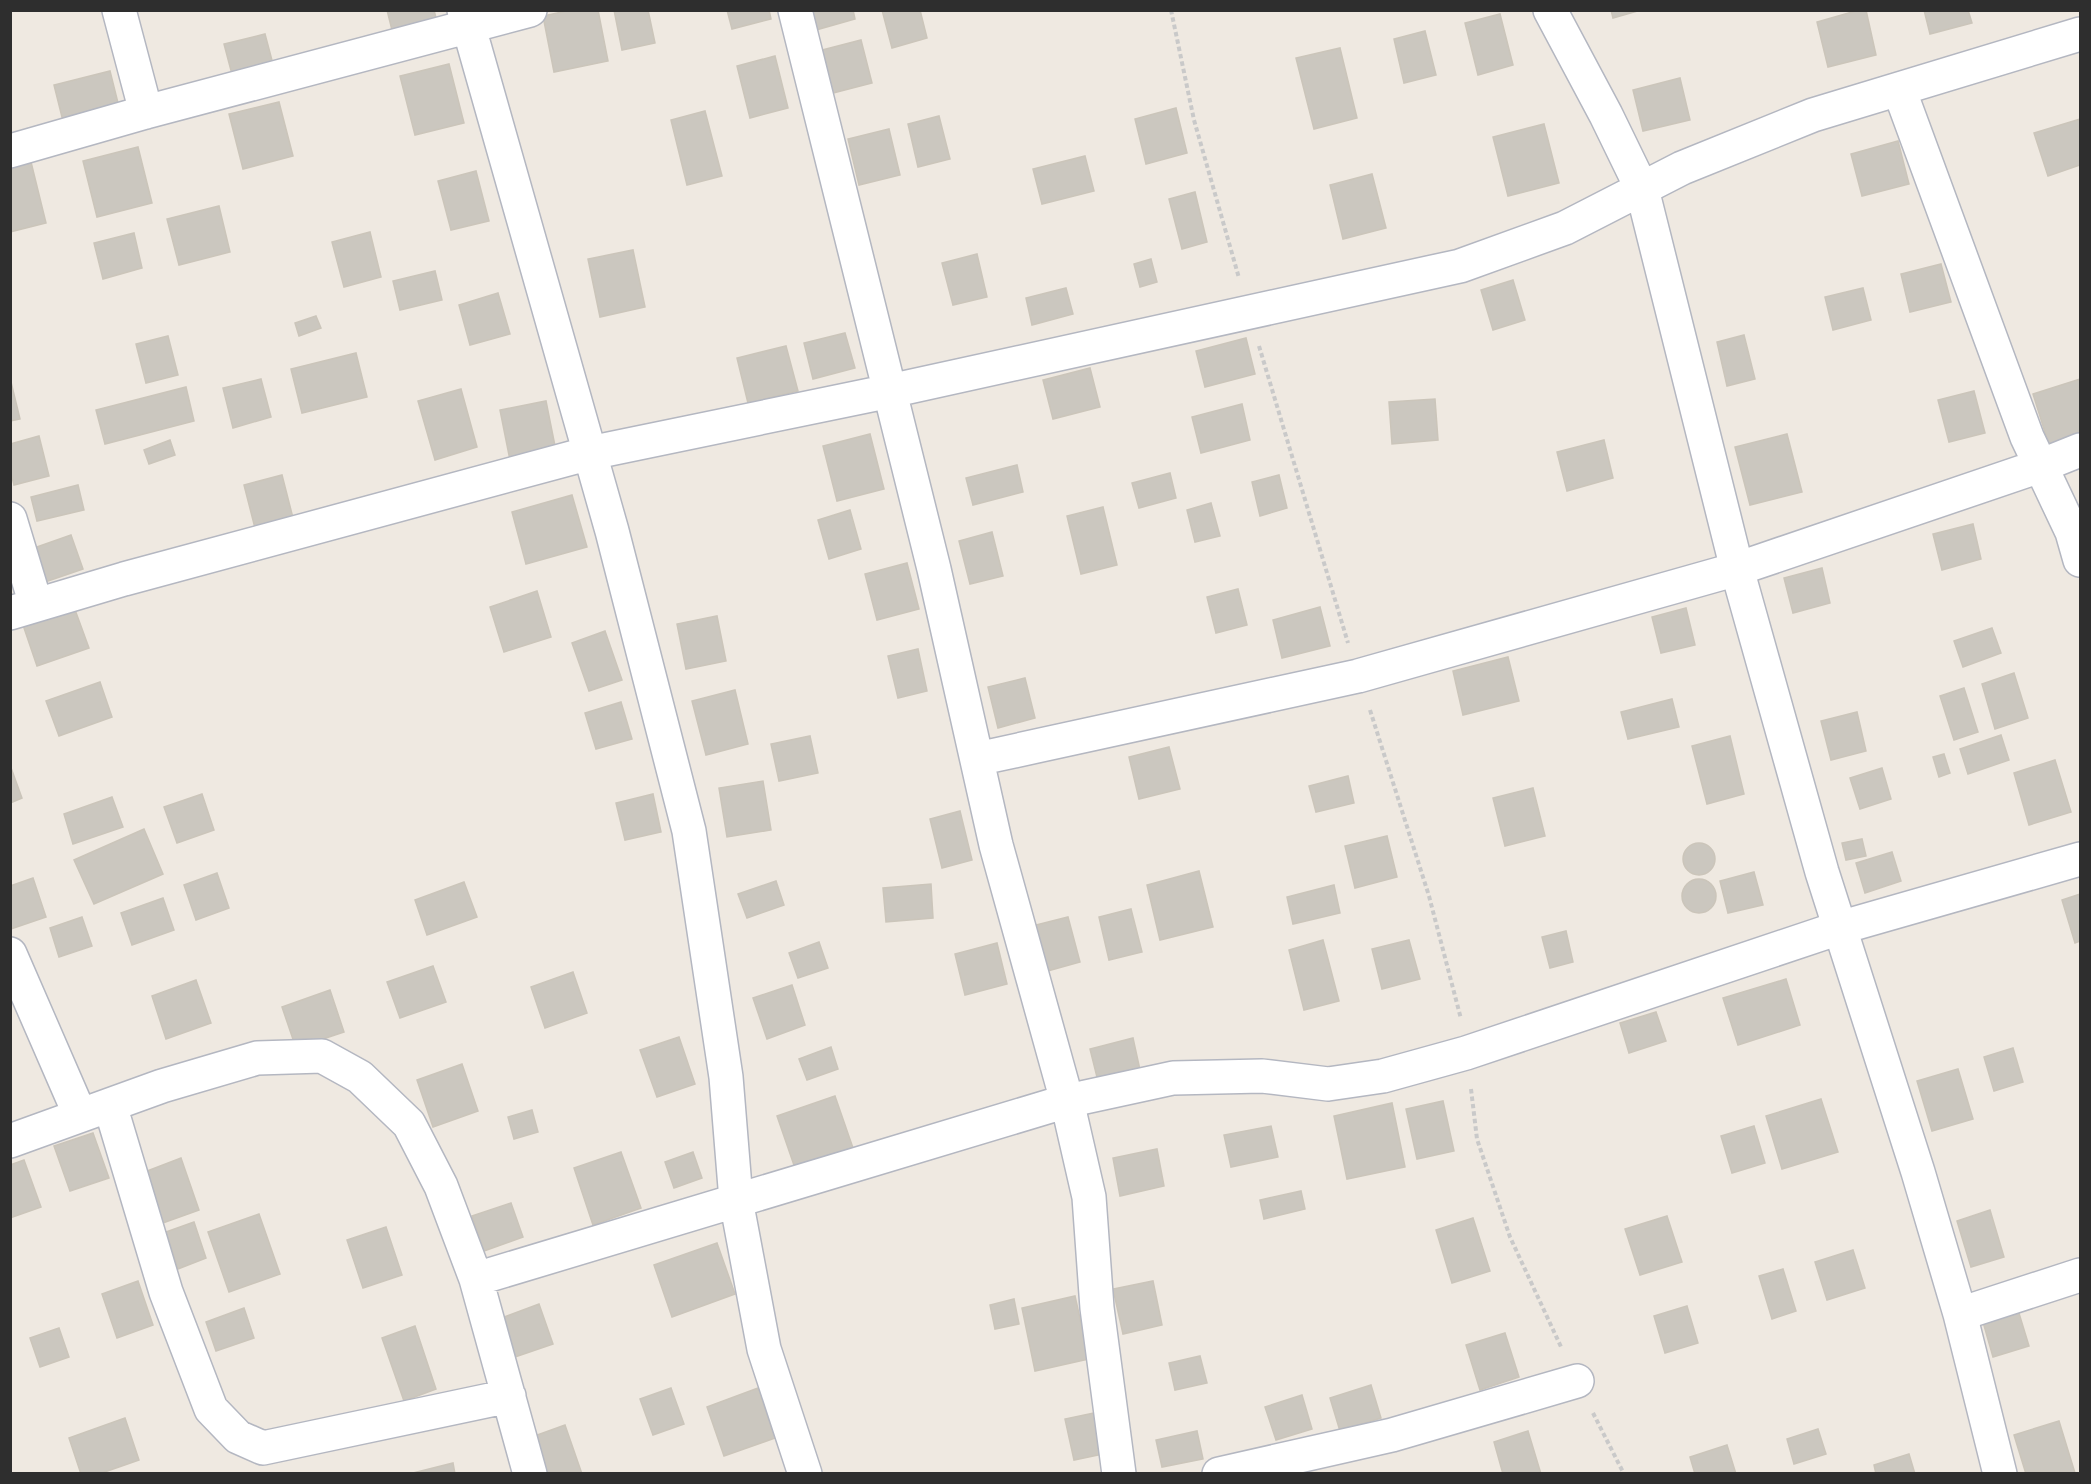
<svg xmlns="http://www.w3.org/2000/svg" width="2091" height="1484" font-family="Rubik,sans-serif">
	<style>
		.building { fill: #cbc7bf; stroke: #cbc5ba; stroke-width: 1.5 }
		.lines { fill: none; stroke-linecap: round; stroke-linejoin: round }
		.minor-casing { stroke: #b4b7c1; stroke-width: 36 }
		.path { stroke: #c9c9c9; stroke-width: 4; stroke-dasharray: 4.5 3; stroke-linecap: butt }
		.minor { stroke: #fff; stroke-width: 33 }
	</style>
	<rect width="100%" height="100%" fill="#efe9e1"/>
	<!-- building -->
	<path class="building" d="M387,10H434L437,22L393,34Z
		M571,10H598L608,61L554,72L543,16Z
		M614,10H648L655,43L622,50Z
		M727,10H769L771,19L732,29Z
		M804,10H853L855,19L809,32Z
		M882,10H920L927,38L892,48Z
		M1611,10H1641L1613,18Z
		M1859,10H1866L1876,55L1828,67L1817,22Z
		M1924,10H1968L1972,23L1930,34Z
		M1500,14L1513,65L1478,75L1465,23Z
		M1425,31L1436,75L1404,83L1394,39Z
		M265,34L274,68L233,78L224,44Z
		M861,40L872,83L833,93L822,50Z
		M1340,48L1357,118L1314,129L1296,58Z
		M775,56L788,108L750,118L737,66Z
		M449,64L464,123L415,135L400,76Z
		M110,71L120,111L64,125L54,85Z
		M1680,78L1690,120L1643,131L1633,90Z
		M279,102L293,156L243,169L229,114Z
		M1176,108L1187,153L1146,164L1135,119Z
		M705,111L722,176L687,185L671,120Z
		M939,116L950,159L918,167L908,124Z
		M2080,119V165L2048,176L2034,133Z
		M1544,124L1559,183L1508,196L1493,137Z
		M889,129L900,175L859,185L848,139Z
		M1898,141L1909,184L1862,196L1851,154Z
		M138,147L152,203L97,217L83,161Z
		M1085,156L1094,191L1042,204L1033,169Z
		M31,162L46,223L10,232V168Z
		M476,171L489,221L451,230L438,181Z
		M1372,174L1386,228L1343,239L1330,185Z
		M1195,192L1207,242L1182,249L1169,199Z
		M219,206L230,252L179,265L167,219Z
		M370,232L381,277L344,287L332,242Z
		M134,233L142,268L103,279L94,243Z
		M633,250L645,307L600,317L588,259Z
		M977,254L987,297L953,305L942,263Z
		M1151,259L1157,282L1140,287L1134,264Z
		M1941,264L1951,302L1910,312L1901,274Z
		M435,271L442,300L400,310L393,281Z
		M1513,280L1525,320L1493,330L1481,290Z
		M1066,288L1073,314L1032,325L1026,298Z
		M1863,288L1871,320L1833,330L1825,297Z
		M498,293L510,334L470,345L459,305Z
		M316,316L321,328L299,336L295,323Z
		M845,333L855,368L813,379L804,343Z
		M1744,335L1755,379L1727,386L1717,342Z
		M168,336L178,375L146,383L136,344Z
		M1246,338L1255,374L1205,387L1196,351Z
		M786,346L798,391L748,403L737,358Z
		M356,353L367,397L302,413L291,369Z
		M1090,368L1100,407L1053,419L1043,380Z
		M261,379L271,417L233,428L223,388Z
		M2080,379V435L2049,445L2033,394Z
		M11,382L20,419L10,421V383Z
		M186,387L194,421L105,444L96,410Z
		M461,389L477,447L435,460L418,401Z
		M1974,391L1985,433L1949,442L1938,400Z
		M1435,399L1438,440L1392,444L1389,402Z
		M546,401L556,451L510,460L500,410Z
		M1242,404L1250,440L1201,453L1192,417Z
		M870,434L884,489L837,501L823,446Z
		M1787,434L1802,492L1750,505L1735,447Z
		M39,436L49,476L14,485L10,470V444Z
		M170,440L175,455L149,464L144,450Z
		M1604,440L1613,478L1567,491L1557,452Z
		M1017,465L1023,492L973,505L966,478Z
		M1170,473L1176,498L1139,508L1132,483Z
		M282,475L293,518L255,528L244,485Z
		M1279,475L1287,508L1260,516L1252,482Z
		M78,485L84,510L37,521L31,497Z
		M572,495L587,547L526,564L512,512Z
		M1211,503L1220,536L1195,542L1187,510Z
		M1103,507L1117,565L1081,574L1067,516Z
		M850,510L861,549L829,559L818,520Z
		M1973,524L1981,559L1942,570L1933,534Z
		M992,532L1003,576L970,584L959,541Z
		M71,535L83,569L45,582L34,548Z
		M907,563L919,609L877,620L865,574Z
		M1822,568L1830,603L1793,613L1784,578Z
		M1238,589L1247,625L1216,633L1207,597Z
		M537,591L551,637L504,652L490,607Z
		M74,607L89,648L37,666L23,625Z
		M1320,607L1330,646L1282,658L1273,620Z
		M1686,608L1695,645L1661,653L1652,617Z
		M717,616L726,661L686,669L677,624Z
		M1992,628L2001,653L1963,667L1954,641Z
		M605,631L622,680L589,691L572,643Z
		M918,649L927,691L898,698L888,656Z
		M1508,657L1519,701L1463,715L1453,671Z
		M2014,673L2028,718L1995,729L1982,684Z
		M1025,678L1035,718L998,728L988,687Z
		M100,682L112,717L59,736L46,701Z
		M1964,688L1978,732L1954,740L1940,696Z
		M735,690L748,744L706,755L692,701Z
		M1672,699L1679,727L1628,739L1621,712Z
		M621,702L632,739L596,749L585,713Z
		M1857,712L1866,751L1831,760L1821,721Z
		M2001,735L2009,760L1968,774L1960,749Z
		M810,736L818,773L779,781L771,744Z
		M1730,736L1744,794L1707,804L1692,746Z
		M1169,747L1180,789L1139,799L1129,757Z
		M1944,754L1950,773L1939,777L1933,757Z
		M2055,760L2071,812L2029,825L2014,773Z
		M10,765L22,798L10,803Z
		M1882,768L1891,799L1860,809L1850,778Z
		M1348,776L1354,803L1316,812L1309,786Z
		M763,781L771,830L727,837L719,788Z
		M1533,788L1545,836L1505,846L1493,798Z
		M202,794L214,830L177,843L164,807Z
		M653,794L661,832L625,840L616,803Z
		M112,797L123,827L73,844L64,814Z
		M960,811L972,860L942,868L930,819Z
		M144,829L163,874L94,904L74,860Z
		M1387,836L1397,877L1355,888L1345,846Z
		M1862,839L1866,856L1846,860L1842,843Z
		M1683 859a16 16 0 1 1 32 0a16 16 0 1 1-32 0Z
		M1892,852L1901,881L1865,893L1856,863Z
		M1199,871L1213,927L1160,940L1147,885Z
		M1754,872L1763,905L1728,913L1720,881Z
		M217,873L229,908L196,920L184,885Z
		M33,878L46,917L11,929L10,886Z
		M1682 896a17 17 0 1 1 34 0a17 17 0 1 1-34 0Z
		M776,881L784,905L747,918L738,894Z
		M464,882L477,917L427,935L415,900Z
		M931,884L933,918L886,922L883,888Z
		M1334,885L1340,913L1293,924L1287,897Z
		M2080,894V941L2075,943L2062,900Z
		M163,898L174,930L132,945L121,913Z
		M1131,909L1142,952L1109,960L1099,917Z
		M82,917L92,946L59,957L50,928Z
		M1068,917L1080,962L1044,972L1032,926Z
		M1566,931L1573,962L1550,968L1542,937Z
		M1323,940L1339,1001L1304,1010L1289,950Z
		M1409,940L1420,979L1382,989L1372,949Z
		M819,942L828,968L798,978L789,953Z
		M997,943L1007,984L965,995L955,954Z
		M433,966L446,1002L400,1018L387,982Z
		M573,972L587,1013L545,1028L531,987Z
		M1786,979L1800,1025L1738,1045L1723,998Z
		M196,980L211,1023L166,1039L152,996Z
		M792,985L805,1025L767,1039L753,998Z
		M330,990L344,1032L296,1048L282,1007Z
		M1656,1012L1666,1041L1629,1053L1620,1023Z
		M679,1037L695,1084L657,1097L640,1050Z
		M1133,1038L1140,1070L1098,1081L1090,1049Z
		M831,1047L838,1069L807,1080L799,1059Z
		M2013,1048L2023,1082L1994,1091L1984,1057Z
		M462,1064L478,1111L433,1127L417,1080Z
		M1958,1069L1973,1119L1932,1131L1917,1081Z
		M835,1096L853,1148L795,1168L777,1116Z
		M1821,1099L1838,1152L1782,1169L1766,1116Z
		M1443,1101L1454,1151L1417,1159L1406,1109Z
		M1392,1103L1405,1167L1347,1179L1334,1116Z
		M532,1110L538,1132L514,1139L508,1117Z
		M1271,1126L1278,1157L1231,1167L1224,1135Z
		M1754,1126L1765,1163L1732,1173L1721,1136Z
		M93,1133L109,1178L70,1191L54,1146Z
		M1157,1149L1164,1186L1120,1196L1113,1158Z
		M621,1152L641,1208L593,1225L574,1168Z
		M693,1152L702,1178L674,1188L665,1162Z
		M181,1158L199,1210L160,1224L142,1173Z
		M24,1160L41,1207L10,1218V1165Z
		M1301,1191L1305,1209L1264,1219L1260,1200Z
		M511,1203L523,1237L484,1251L472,1216Z
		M1990,1210L2004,1257L1971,1267L1957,1221Z
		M259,1214L280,1274L229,1292L208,1232Z
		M1667,1216L1682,1262L1640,1275L1625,1229Z
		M1473,1218L1490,1271L1452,1283L1436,1230Z
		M194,1222L206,1258L178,1269L166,1232Z
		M386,1227L402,1275L363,1288L347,1240Z
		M717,1243L735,1294L672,1317L654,1265Z
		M1853,1250L1865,1288L1827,1300L1815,1262Z
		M1783,1269L1796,1311L1772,1319L1759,1276Z
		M138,1281L153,1325L117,1338L102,1294Z
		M1153,1281L1162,1325L1123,1334L1113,1289Z
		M1075,1296L1089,1359L1035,1371L1022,1308Z
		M1014,1299L1019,1324L995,1329L990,1305Z
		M539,1304L553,1344L512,1358L499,1319Z
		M1687,1306L1698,1343L1665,1353L1654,1316Z
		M244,1308L254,1338L216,1351L206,1322Z
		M2018,1310L2029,1346L1993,1357L1983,1322Z
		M415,1326L436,1389L404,1401L382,1338Z
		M59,1328L69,1357L40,1367L30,1338Z
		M1505,1333L1519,1377L1480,1390L1466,1345Z
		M1200,1356L1207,1383L1175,1390L1169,1363Z
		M1371,1385L1381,1418L1340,1431L1330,1398Z
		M671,1388L684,1424L653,1435L640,1399Z
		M758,1388L775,1438L724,1456L707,1407Z
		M1302,1395L1312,1429L1276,1440L1265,1407Z
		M1099,1412L1108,1453L1074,1460L1065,1419Z
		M125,1418L139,1460L99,1474H81L69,1438Z
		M2059,1421L2075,1473L2026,1474L2014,1435Z
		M565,1425L582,1474H541L529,1438Z
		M1818,1429L1826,1454L1794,1464L1787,1439Z
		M1197,1431L1203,1459L1162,1467L1156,1440Z
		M1528,1431L1541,1474H1503L1494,1442Z
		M1727,1445L1736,1474H1695L1690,1457Z
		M1909,1454L1915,1474H1876L1874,1465Z
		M453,1463L455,1474H409Z"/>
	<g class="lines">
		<defs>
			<path id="minor" d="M119,10L146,112
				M464,10L612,531L689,831L726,1077L736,1200L764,1349L805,1474
				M795,10L934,569L996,845L1067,1101L1089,1197L1097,1308L1119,1474
				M1550,10L1606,115L1642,189L1737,569L1822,872L1918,1172L1960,1314L2000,1474
				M1899,89L2027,437L2072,532L2080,560
				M10,151L146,112L530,10
				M10,519L36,605
				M10,613L124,579L590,453L890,391L1460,266L1565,228L1682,168L1813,115L2080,34
				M977,759L1358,676L1737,569L2040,466L2080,450
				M10,954L80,1115
				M110,1105L166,1292L211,1409L238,1437L263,1448L509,1396
				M10,1141L162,1086L257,1058L322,1056L360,1077L409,1124L441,1186L476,1279L530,1474
				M476,1279L1067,1101L1173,1078L1262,1076L1328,1084L1383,1076L1466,1053L1839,928L2080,859
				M1960,1314L2080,1275
				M1219,1474L1392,1435L1577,1381"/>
		</defs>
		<!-- minor casing -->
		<use href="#minor" class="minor-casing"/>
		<!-- path -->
		<path class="path" d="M1171,10L1194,120L1239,278
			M1259,346L1348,643
			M1370,710L1429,896L1461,1019
			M1471,1089L1477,1139L1510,1237L1562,1349
			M1593,1413L1624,1474"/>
		<!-- minor -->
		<use href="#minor" class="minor"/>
	</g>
	<!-- border -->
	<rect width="2091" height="1484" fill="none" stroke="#2e2e2e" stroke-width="24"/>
</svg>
